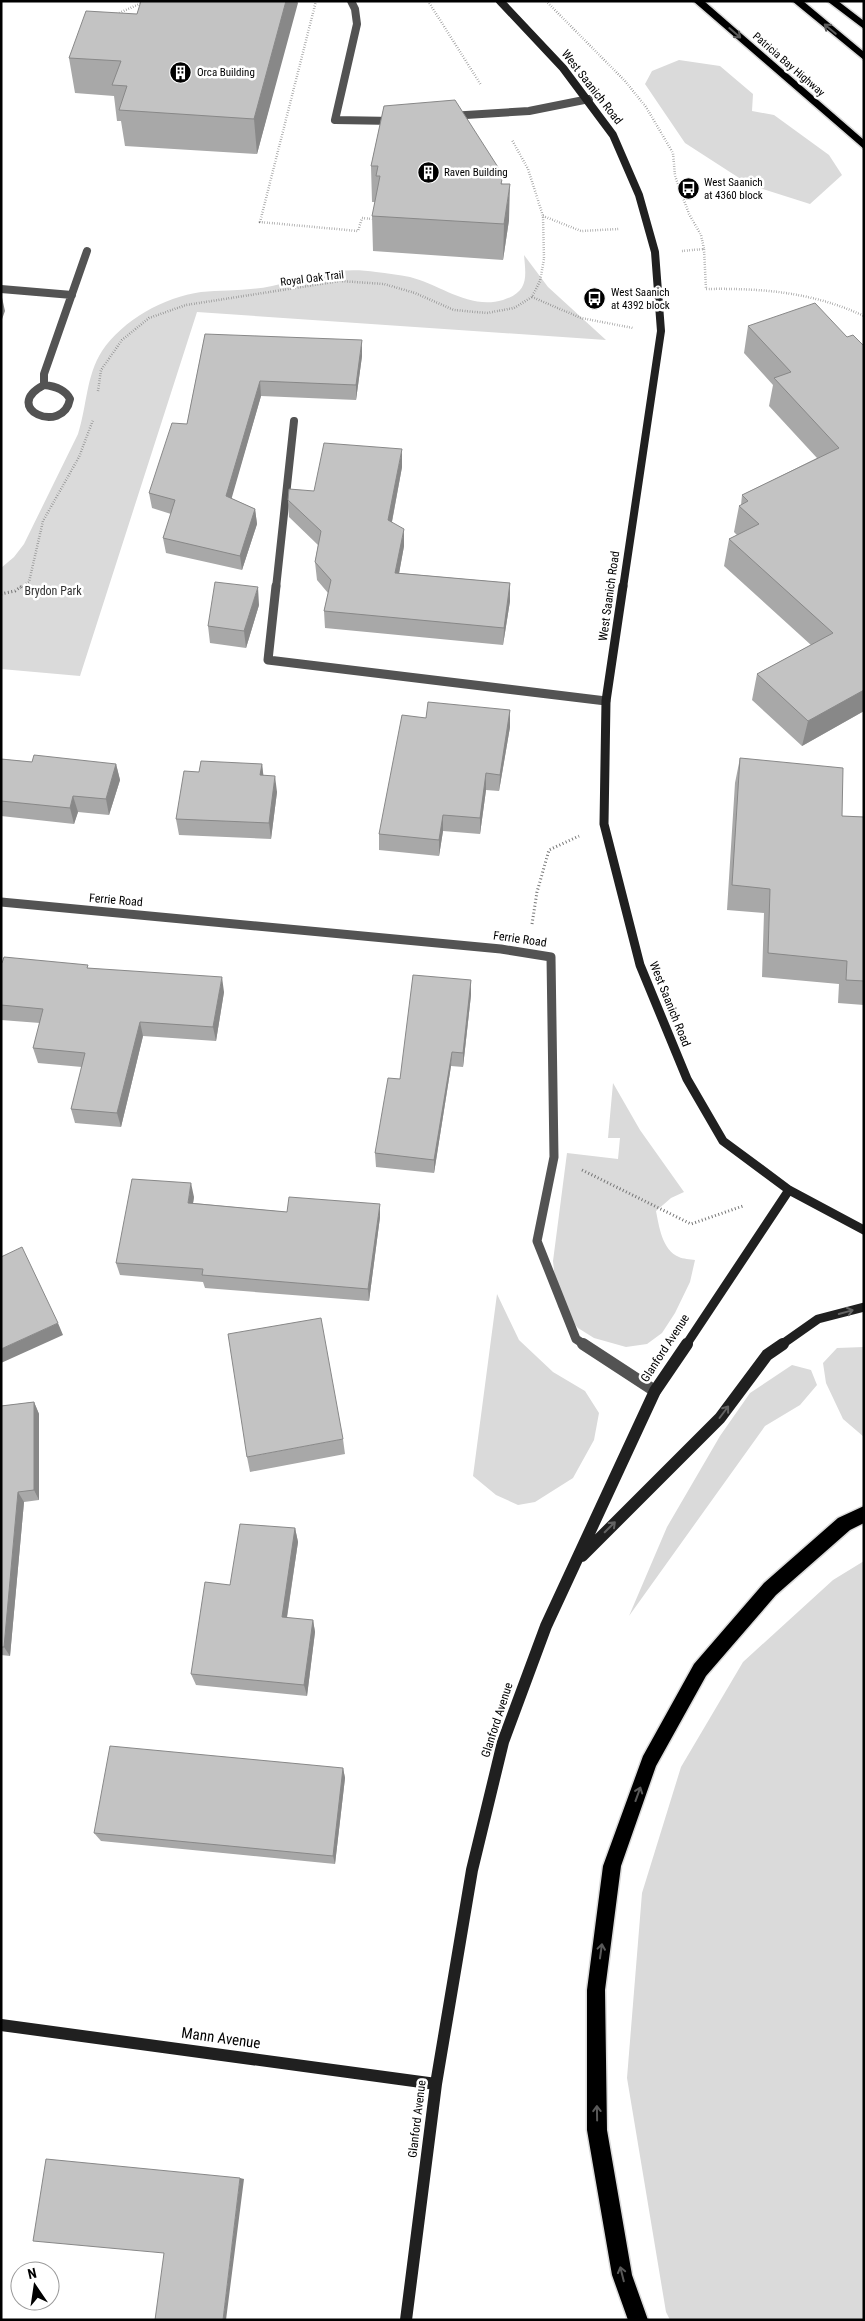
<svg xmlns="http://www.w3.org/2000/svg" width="865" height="2321" font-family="'Roboto Condensed',sans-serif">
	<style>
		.green { fill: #dadada }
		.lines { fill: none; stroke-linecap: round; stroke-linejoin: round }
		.motorway-casing { stroke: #dbdbdb; stroke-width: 3 }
		.path-far1 { stroke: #757575; stroke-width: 2.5; stroke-dasharray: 0.5 2; stroke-linecap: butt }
		.path { stroke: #757575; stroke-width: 3; stroke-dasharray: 1 2.5; stroke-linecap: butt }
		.service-far1 { stroke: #535353; stroke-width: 8 }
		.service { stroke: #535353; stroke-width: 9 }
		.minor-far1 { stroke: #535353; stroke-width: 9 }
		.minor { stroke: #535353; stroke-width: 12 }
		.secondary-far2 { stroke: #202020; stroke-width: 8 }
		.secondary-far1 { stroke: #202020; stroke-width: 9 }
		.secondary { stroke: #202020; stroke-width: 12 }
		.motorway { fill: #000; fill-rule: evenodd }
		.wall { fill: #a8a8a8 }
		.shaded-wall { fill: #888 }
		.building { fill: #c3c3c3; stroke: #888 }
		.oneway { stroke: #595959 }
		.oneway2 { stroke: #636363 }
		.labels { text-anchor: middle; stroke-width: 5; stroke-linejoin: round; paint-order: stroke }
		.far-street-label { font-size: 11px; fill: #000; stroke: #fff }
		.far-poi-label { font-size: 11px; fill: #000; stroke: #fff; text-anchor: start }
		.street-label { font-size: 12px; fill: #000; stroke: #fff }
		.park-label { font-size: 12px; fill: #313131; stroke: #fff }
		.near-street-label { font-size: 15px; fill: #000; stroke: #fff }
	</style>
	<rect width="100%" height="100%" fill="#fff"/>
	<!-- green -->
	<path class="green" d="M679,60L720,66L753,94L752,111L774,115L829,155L842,175L810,204L750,185L685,143L645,84L652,71Z
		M524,255L548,287L606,340L197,312L80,676L1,669V568L14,557L24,544L78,434C87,406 86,376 102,351C123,320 164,297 201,292C224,290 249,291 272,286C282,284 292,280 301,278C325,271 352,268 376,272C387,273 399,275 410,277C441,285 470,310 503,300C529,292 526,277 524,255Z
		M613,1083L640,1130L684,1192L671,1198L656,1211C659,1226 662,1250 679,1257C683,1259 690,1259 695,1260L690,1282L675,1313L662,1333L647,1344L626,1347L594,1338L578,1328L558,1307L553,1261L567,1153L618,1159L620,1138H608Z
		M497,1294L519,1340L553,1372L585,1391L599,1413L594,1440L573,1478L535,1502L518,1505L496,1495L473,1476Z
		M864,1347V1437L843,1419L826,1383L823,1363L837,1348Z
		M792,1365L811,1370L817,1385L800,1405L765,1426L629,1616L667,1527L720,1436L750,1393Z
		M864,1561V2320H670L666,2312L627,2078L642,1893L681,1767L743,1662L833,1580Z"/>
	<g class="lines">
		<defs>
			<path id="motorway" d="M693,1H704L864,140V149Z
				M792,1H803L864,52V60Z
				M827,1H838L864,21V29Z
				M864,1506V1523L850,1530L776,1595L706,1676L656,1766L621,1866L605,1990L607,2130L632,2275L648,2320H628L612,2275L587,2130V1990L603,1866L643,1756L694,1664L764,1583L838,1518Z"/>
		</defs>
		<!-- motorway casing -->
		<use href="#motorway" class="motorway-casing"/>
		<!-- path-far1 -->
		<path class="path-far1" d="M316,1L260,222L358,231L362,218L374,219
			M428,1L481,85
			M546,1L625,81L646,107L673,153L675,176L689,214L701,235L704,249
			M117,14L146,1
			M543,216L581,231L619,229
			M682,251L704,249L706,289C761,288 813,292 864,316
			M532,297L581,318L633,328
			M98,391L101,370L122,340L149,318L186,305L340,281L384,284L415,293L454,310L487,313L514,308L532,297L540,281L544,259L543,216L528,169L512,140
			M20,588L29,582L43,521L79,457L93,420"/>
		<!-- path -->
		<path class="path" d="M1,594L15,591L22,586
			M532,924L537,892L549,850L579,836
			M582,1170L691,1224L743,1206"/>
		<!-- service-far1 -->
		<path class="service-far1" d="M351,1L355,9L357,24L335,120L394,121
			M450,116L529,111L589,99
			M1,289L72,295
			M44,385V374L87,251
			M44,385C54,386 65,389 70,399C63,436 0,408 44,385Z
			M276,588L294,421"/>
		<!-- service -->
		<path class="service" d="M276,586L268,660L606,701"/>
		<!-- minor-far1 -->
		<path class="minor-far1" d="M1,902L501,949L551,957L554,1157L537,1241L576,1339L585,1345"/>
		<!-- minor -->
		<path class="minor" d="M583,1344L655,1391"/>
		<!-- secondary-far2 -->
		<path class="secondary-far2" d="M500,1L563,68L613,135L639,195L655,252L661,331L623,588"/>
		<!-- secondary-far1 -->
		<path class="secondary-far1" d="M623,586L606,701L604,824L640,965L687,1079L723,1141L789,1190L864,1230
			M686,1345L789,1190
			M781,1345L818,1319L864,1307"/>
		<!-- secondary -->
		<path class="secondary" d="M582,1556L720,1418L767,1355L783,1344
			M1,2025L436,2084
			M406,2320L436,2084L472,1870L503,1742L546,1626L655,1391L687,1344"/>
		<!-- motorway -->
		<use href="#motorway" class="motorway"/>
	</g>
	<!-- wall -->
	<path class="wall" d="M141,1H297L257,154L125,146L121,121H117L114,96L75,93L69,58L137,14Z
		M384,106L503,184L509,220L503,260L373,251L372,216L375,202H372L371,166Z
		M748,326L847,337L864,346V711L802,746L752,700L757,674L811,645L724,566L729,539L737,535L734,532L739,506L741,505L742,495L817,458L769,406L773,385L744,353Z
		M205,334L362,356L356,400L261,396L231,498L255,509L257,524L242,570L166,553L163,538L171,514L152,508L149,493L187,424Z
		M402,467L392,522L404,546L399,573L510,583V601L503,645L325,628L324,611L328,593L317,580L315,562L318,545L289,517L288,500L314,491Z
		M259,605L246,648L210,643L208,626Z
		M510,710V727L499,791L486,790L480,834L443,831L439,856L379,850V834L426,718Z
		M740,758L842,816L864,817V1005L838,1003L839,984L762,977L764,913L727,910L735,783Z
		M1,759L32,762L116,764L120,780L109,815L78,812L74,824L1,816Z
		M262,764L263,775L277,792L271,839L179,835L176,819L199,772Z
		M1,963L89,968L224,992L216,1041L143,1036L121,1127L75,1123L71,1109L82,1067L38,1063L33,1048L40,1023L1,1020Z
		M471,980V995L463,1067L451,1066L434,1173L376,1167L375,1153L400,1079Z
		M194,1197L193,1203L287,1212L380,1217L369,1301L205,1288L203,1282L120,1275L116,1263Z
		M34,1402L39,1414V1500L24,1502L10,1656L1,1655V1406Z
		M343,1439L345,1454L250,1472L247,1457Z
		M295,1528L298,1542L287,1618L313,1620L315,1632L307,1696L196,1685L191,1674L230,1585Z
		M343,1768L345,1778L335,1864L101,1841L94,1833Z"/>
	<!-- shaded-wall -->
	<path class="shaded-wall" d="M286,1H297L298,3L257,154L254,119Z
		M510,184L509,220L503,260L504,224Z
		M1,293L5,311L1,322Z
		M362,340V356L356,400V385Z
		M260,381L261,396L228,511L226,496Z
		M402,449V467L389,537L388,520Z
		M255,509L257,524L242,570L240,556Z
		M404,529V546L396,590L395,573Z
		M510,583V601L503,645L504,628Z
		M258,587L259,605L246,648L244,631Z
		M864,690V711L802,746L808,721Z
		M510,710V727L499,791L500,775Z
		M116,764L120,780L109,815L106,799Z
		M262,764L264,780L260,775Z
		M486,773V790L480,834V818Z
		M275,776L277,792L271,839L269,823Z
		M73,796L78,812L74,824L70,808Z
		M443,815V831L439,856V840Z
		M222,977L224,992L216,1041L213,1027Z
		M471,980V995L463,1067V1053Z
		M140,1022L143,1036L121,1127L117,1113Z
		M452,1052L451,1066L434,1173V1160Z
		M191,1183L194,1197L191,1216L188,1203Z
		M380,1204V1217L369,1301L368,1289Z
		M58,1323L63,1335L1,1363V1349Z
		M34,1402L39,1414V1500L34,1490Z
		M18,1492L24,1502L10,1656L4,1647Z
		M295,1528L298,1542L285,1629L282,1617Z
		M313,1620L315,1632L307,1696L304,1685Z
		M343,1768L345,1778L335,1864L333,1856Z
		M240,2178L244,2179L226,2320H223Z"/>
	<!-- building -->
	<path class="building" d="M141,1H286L254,119L119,110L127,86L112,85L121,61L69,58L86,11L137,14Z
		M455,100L503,175L501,184H510L504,224L372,216L380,176H376L378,166H371L384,106Z
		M815,303L847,337L853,335L864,346V690L808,721L757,674L833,633L729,539L759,524L739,506L748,501L742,495L839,448L774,378L791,372L748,326Z
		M205,334L362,340L356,385L260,381L226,496L255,509L240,556L163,538L175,500L149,493L172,423L187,424Z
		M324,443L402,449L388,520L404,529L395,573L510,583L504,628L324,611L331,580L315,562L321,531L288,500L289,489L314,491Z
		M215,582L258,587L244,631L208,626Z
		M428,702L510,710L500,775L486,773L480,818L443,815L439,840L379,834L402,715L426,718Z
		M34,755L116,764L106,799L73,796L70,808L1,801V759L32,762Z
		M740,758L843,768L842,816L864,817V981L846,980L847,961L768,953L770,889L732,885Z
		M201,761L262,764L260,775L275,776L269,823L176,819L184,771L199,772Z
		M4,957L88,965L87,968L222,977L213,1027L140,1022L117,1113L71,1109L85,1053L33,1048L43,1009L1,1005V963H2Z
		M413,975L471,980L463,1053L452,1052L434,1160L375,1153L388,1078L400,1079Z
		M132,1179L191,1183L188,1203L287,1212L289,1197L380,1204L368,1289L202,1275L203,1269L116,1263Z
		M22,1247L58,1323L1,1349V1257Z
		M321,1318L343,1439L247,1457L228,1334Z
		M34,1402V1490L18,1492L4,1647H1V1406Z
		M240,1524L295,1528L282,1617L313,1620L304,1685L191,1674L205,1582L230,1585Z
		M110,1746L343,1768L333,1856L94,1833Z
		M46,2159L240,2178L223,2320H155L164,2253L33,2241Z"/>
	<!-- one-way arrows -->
	<defs><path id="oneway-shaft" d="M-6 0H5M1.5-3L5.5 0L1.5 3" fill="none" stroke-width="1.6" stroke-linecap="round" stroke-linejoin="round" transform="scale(1.25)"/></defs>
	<g class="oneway">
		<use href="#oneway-shaft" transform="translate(830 29) rotate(-140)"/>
		<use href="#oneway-shaft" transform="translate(735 33) rotate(41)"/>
		<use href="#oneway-shaft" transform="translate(638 1794) rotate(-70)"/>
		<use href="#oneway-shaft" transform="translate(601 1951) rotate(-82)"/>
		<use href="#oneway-shaft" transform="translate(597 2113) rotate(-91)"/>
		<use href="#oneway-shaft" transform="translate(622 2274) rotate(-104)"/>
	</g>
	<g class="oneway2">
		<use href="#oneway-shaft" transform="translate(846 1312) rotate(-15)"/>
		<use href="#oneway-shaft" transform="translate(724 1412) rotate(-53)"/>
		<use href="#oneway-shaft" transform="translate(610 1527) rotate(-45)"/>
	</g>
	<!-- icons -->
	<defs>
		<symbol id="building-disc" viewBox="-11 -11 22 22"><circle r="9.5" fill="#000" stroke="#fff"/><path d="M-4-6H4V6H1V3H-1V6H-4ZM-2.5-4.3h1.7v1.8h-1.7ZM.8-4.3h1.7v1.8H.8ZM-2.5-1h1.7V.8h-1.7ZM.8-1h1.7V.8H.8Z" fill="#fff"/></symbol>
		<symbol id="bus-disc" viewBox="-11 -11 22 22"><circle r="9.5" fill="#000" stroke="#fff"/><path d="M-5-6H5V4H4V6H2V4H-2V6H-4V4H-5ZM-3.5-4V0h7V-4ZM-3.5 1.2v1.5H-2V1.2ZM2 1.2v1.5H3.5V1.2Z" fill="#fff"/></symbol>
	</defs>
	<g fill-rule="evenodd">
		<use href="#building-disc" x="168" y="60" width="25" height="25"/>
		<use href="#building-disc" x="416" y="160" width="25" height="25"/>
		<use href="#bus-disc" x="676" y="176" width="25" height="25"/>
		<use href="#bus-disc" x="582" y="286" width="25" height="25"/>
	</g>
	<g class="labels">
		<!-- far-street labels -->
		<g class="far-street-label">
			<text transform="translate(789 64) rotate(41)" y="4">Patricia Bay Highway</text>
			<text transform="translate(312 278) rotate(-7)" y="4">Royal Oak Trail</text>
		</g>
		<!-- far-poi labels -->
		<g class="far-poi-label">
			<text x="197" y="76">Orca Building</text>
			<text x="444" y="176">Raven Building</text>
			<text x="704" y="186">West Saanich<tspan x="704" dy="13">at 4360 block</tspan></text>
			<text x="611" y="296">West Saanich<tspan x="611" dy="13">at 4392 block</tspan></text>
		</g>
		<!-- street labels -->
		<g class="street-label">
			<text transform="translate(592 87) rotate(52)" y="4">West Saanich Road</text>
			<text transform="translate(609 596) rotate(-82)" y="4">West Saanich Road</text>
			<text transform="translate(116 900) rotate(5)" y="4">Ferrie Road</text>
			<text transform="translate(520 939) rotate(8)" y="4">Ferrie Road</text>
			<text transform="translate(670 1004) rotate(68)" y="4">West Saanich Road</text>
			<text transform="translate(665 1348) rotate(-57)" y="4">Glanford Avenue</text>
			<text transform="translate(497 1720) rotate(-72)" y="4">Glanford Avenue</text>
			<text transform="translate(417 2119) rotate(-83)" y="4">Glanford Avenue</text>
		</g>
		<!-- park labels -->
		<g class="park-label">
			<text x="53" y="595">Brydon Park</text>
		</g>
		<!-- near-street labels -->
		<g class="near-street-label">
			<text transform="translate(221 2038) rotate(8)" y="5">Mann Avenue</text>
		</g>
	</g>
	<!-- border -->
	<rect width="865" height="2321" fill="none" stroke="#000000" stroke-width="5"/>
	<!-- north arrow -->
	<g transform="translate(35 2286) rotate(347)"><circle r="24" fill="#ffffff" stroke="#999999"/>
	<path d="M0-4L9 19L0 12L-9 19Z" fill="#000000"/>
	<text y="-8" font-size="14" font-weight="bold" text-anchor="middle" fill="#000000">N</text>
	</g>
</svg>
